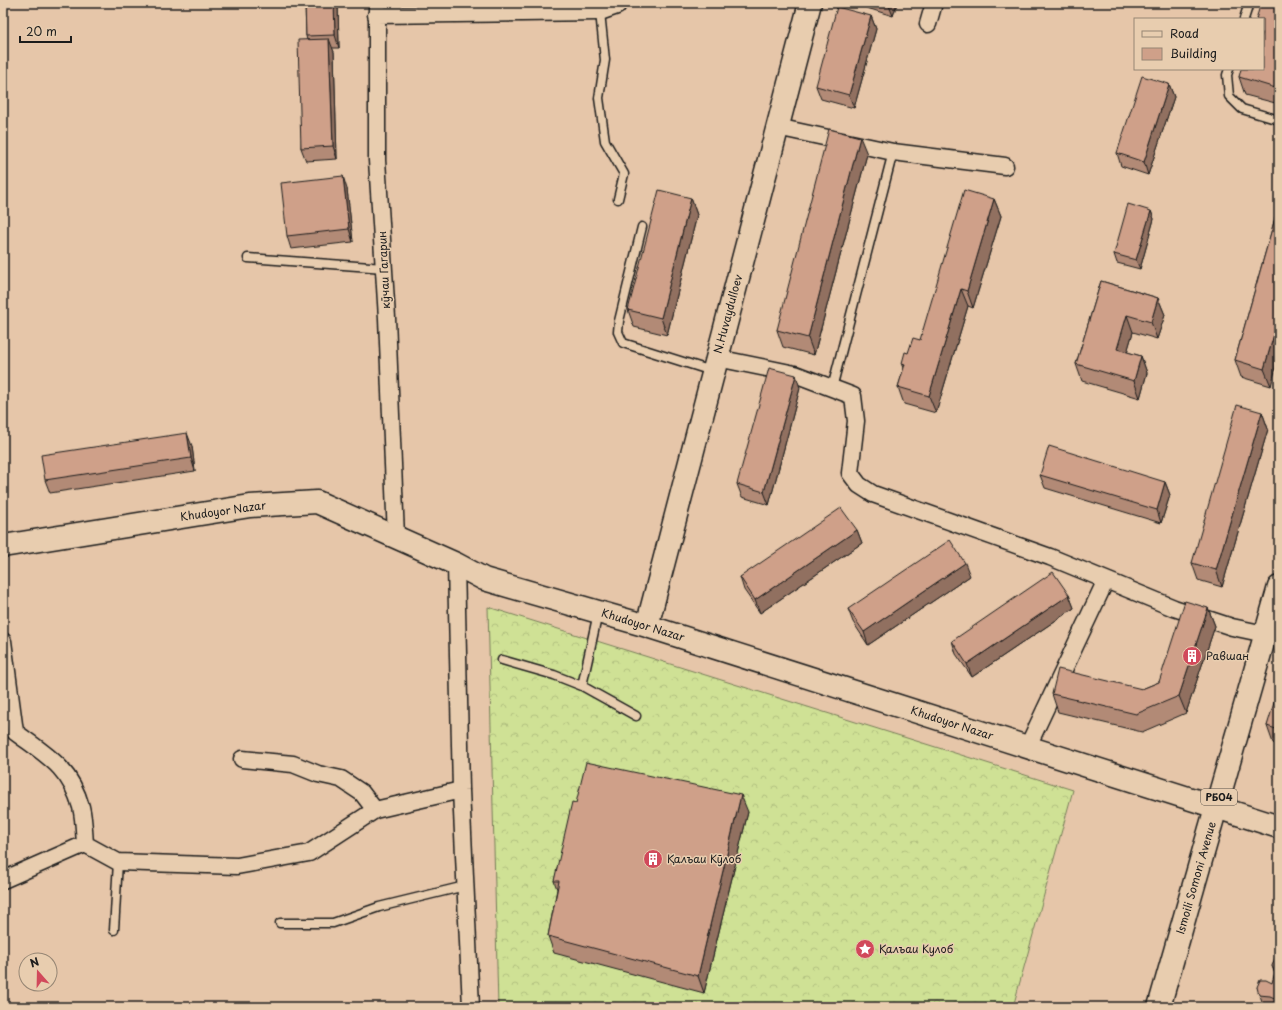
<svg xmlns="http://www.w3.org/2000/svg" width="1282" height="1010" font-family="'Playpen Sans',sans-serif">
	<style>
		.forest { fill: url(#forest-crowns); stroke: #767e58 }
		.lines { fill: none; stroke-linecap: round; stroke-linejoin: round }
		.lane-casing { stroke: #1c1c1c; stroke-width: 11 }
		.street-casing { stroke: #1c1c1c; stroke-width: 19 }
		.secondary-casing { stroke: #1c1c1c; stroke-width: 25 }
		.primary-casing { stroke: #1c1c1c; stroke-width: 25 }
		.lane { stroke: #e8cdaf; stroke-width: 8 }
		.street { stroke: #e8cdaf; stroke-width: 16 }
		.secondary { stroke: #e8cdaf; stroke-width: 22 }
		.primary { stroke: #e8cdaf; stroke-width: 22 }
		.wall { fill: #b28a76; stroke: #1c1c1c }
		.shaded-wall { fill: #917060; stroke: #1c1c1c }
		.building { fill: #cfa089; stroke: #1c1c1c }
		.labels { text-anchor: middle; stroke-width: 3; stroke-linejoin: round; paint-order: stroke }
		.shield { fill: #e8cdaf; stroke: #595148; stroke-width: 1 }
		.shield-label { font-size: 10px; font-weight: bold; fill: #1c1c1c }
		.street-label { font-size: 11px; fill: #1c1c1c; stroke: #e8cdaf }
		.poi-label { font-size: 11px; fill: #1c1c1c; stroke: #e8cdaf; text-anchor: start }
	</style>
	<defs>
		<pattern id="forest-crowns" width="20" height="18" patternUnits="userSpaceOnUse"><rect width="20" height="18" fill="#cfe195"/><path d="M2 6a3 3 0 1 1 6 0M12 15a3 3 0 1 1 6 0" fill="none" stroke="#b1c080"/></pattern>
	</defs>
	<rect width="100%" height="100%" fill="#e6c6a9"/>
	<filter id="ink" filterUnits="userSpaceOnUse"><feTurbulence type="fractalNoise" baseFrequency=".025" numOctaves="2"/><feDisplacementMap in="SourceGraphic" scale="8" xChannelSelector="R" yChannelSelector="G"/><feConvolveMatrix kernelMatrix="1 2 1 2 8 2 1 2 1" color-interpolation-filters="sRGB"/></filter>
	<g filter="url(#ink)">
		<!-- forest -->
		<path class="forest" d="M488,607L1073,790L1013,1007H498Z"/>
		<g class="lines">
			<defs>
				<path id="lane" d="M600,12L605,60L599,98L605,141L624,174L618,199
					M1244,19L1249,3
					M1229,69L1227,75L1229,96L1242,109L1279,120
					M642,227L619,321L618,332L623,343L712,371
					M248,258L384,268
					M832,388L893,152
					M598,613L582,686L636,716
					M502,660L554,675L582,686
					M280,923H333L379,907L465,886
					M114,930L118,862"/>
				<path id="street" d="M377,3V160L387,318L396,537
					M376,15L600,12L617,6L618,3
					M928,24L934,3
					M777,127L893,152L1005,166
					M717,358L795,374L853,396L856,421L850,473L859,485L873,494L1050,557L1174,608L1232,627L1265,634
					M456,564L461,790L471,1007
					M3,641L15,732C46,755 70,767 81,807C84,819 84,832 85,844L118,862L237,866L309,853L375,810L461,790
					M1027,748L1106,580
					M242,759L293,764L318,774L341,779L362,793L375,810
					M3,880L85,844"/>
				<path id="secondary" d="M3,546L250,506L317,502L456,564L484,579L647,626L1279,827
					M647,626L810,3"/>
				<path id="primary" d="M1159,1007L1279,587"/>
			</defs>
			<!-- lane casing -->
			<use href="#lane" class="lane-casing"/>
			<!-- street casing -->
			<use href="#street" class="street-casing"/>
			<!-- secondary casing -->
			<use href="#secondary" class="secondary-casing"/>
			<!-- primary casing -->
			<use href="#primary" class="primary-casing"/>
			<!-- lane -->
			<use href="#lane" class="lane"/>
			<!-- street -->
			<use href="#street" class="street"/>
			<!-- secondary -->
			<use href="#secondary" class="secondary"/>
			<!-- primary -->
			<use href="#primary" class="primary"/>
		</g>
		<!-- wall -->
		<path class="wall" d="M305,3H338L339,48H332L334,52L337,159L306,161L301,148L307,40L306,36Z
			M854,3H897L893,16L854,4Z
			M1279,3V104L1245,95L1239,77Z
			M871,16L876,29L854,108L821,99L816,86Z
			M1169,84L1174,97L1148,175L1121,166L1117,153Z
			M867,154L814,355L783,347L777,330Z
			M347,189L353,242L291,249L287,236Z
			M691,198L697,215L667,335L634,327L628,310Z
			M994,199L1001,216L973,308L968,306L936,413L904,404L898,387L904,368L902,363L908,353L920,340Z
			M1279,204L1271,386L1241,377L1235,360Z
			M1151,211L1154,219L1140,269L1117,263L1114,254Z
			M1101,281L1158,298L1165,315L1157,339L1133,332L1127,352L1141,356L1147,373L1140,398L1082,381L1076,364Z
			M800,388L769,505L742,497L737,484Z
			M1262,412L1268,429L1222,587L1198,580L1192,563Z
			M192,446L195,471L50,493L45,480Z
			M1040,475L1165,482L1170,495L1161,523L1045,488Z
			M857,530L862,543L760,613L744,590L740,577Z
			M970,576L868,645L853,622L848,609Z
			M1069,595L1074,608L972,677L956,654L952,641Z
			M1208,608L1215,626L1186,713L1142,732L1058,712L1052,694L1142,689L1159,682Z
			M1279,697V745L1273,743L1267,726Z
			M576,803L748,812L704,993L554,953L548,936L557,889L554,881Z
			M1279,923V945L1276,938Z
			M1279,956V1007H1264L1257,987L1272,983L1275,974L1272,966Z"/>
		<!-- shaded-wall -->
		<path class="shaded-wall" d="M334,3H338L339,48L335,35Z
			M888,3H897L893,16Z
			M871,16L876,29L854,108L849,95Z
			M329,39L334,52L337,159L333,146Z
			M1169,84L1174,97L1148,175L1144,162Z
			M860,137L867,154L814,355L808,338Z
			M343,176L347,189L353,242L349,229Z
			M691,198L697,215L667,335L661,318Z
			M994,199L1001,216L973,308L967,291Z
			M1151,211L1154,219L1140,269L1136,260Z
			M961,289L968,306L936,413L929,396Z
			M1158,298L1165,315L1157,339L1151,322Z
			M1127,315L1133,332L1123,366L1117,349Z
			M1279,317V356L1271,386L1264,369Z
			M1141,356L1147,373L1140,398L1134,381Z
			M796,375L800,388L769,505L764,492Z
			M1262,412L1268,429L1222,587L1216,570Z
			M187,433L192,446L195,471L191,458Z
			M1165,482L1170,495L1161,523L1157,510Z
			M857,530L862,543L760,613L755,600Z
			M965,563L970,576L868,645L864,632Z
			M1069,595L1074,608L972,677L967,664Z
			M1208,608L1215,626L1186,713L1179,696Z
			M741,795L748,812L704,993L698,976Z"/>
		<!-- building -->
		<path class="building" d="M305,3H334L335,35L306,36Z
			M1261,3H1279V89L1239,77L1241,69H1263V19H1256Z
			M837,7L871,16L849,95L816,86Z
			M329,39L333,146L301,148L298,40Z
			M1142,76L1169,84L1144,162L1117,153Z
			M829,129L860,137L808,338L777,330Z
			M343,176L349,229L287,236L281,183Z
			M659,190L691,198L661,318L628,310Z
			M964,190L994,199L967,291L961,289L929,396L898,387L905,364L902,363L905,352L908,353L913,338L920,340Z
			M1128,204L1151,211L1136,260L1114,254Z
			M1279,204V317L1264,369L1235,360Z
			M1101,281L1158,298L1151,322L1127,315L1117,349L1141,356L1134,381L1076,364Z
			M769,368L796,375L764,492L737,484Z
			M1237,405L1262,412L1216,570L1192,563Z
			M187,433L191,458L45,480L41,455Z
			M1049,446L1165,482L1157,510L1040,475Z
			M841,508L857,530L755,600L740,577Z
			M950,540L965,563L864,632L848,609Z
			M1053,572L1069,595L967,664L952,641Z
			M1185,601L1208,608L1179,696L1136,714L1052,694L1058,669L1142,689L1159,682Z
			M1276,696L1279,697V730L1267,726Z
			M586,762L741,795L698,976L548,936L559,881H554L572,802L576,803Z
			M1279,923V940L1276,938L1275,927Z
			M1279,956V1000L1270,996L1259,995L1257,987L1260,980H1266L1272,983L1275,972L1272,966L1275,958Z"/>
	</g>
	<!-- icons -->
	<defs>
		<symbol id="building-disc" viewBox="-11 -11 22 22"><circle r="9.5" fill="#d1495b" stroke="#e8cdaf"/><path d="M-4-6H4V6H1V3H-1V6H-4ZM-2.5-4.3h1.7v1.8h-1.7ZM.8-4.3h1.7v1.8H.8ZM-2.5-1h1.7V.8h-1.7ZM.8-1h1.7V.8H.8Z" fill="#fff"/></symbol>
		<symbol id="sight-disc" viewBox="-11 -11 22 22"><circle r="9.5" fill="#d1495b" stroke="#e8cdaf"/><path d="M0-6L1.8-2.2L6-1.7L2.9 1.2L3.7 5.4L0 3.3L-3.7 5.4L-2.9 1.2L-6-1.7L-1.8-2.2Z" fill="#fff"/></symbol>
	</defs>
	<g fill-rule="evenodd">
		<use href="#building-disc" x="1181" y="645" width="22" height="22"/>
		<use href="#building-disc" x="642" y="848" width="22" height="22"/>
		<use href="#sight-disc" x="854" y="938" width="22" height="22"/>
	</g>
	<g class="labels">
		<!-- shield labels -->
		<rect class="shield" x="1201" y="789" width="36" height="16" rx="3"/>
		<g class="shield-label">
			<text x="1219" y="801">РБ04</text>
		</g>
		<!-- street labels -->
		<g class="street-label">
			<text transform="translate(384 270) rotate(-93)" y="4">кӯчаи Гагарин</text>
			<text transform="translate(728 314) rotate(-75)" y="4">N.Huvaydulloev</text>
			<text transform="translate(223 511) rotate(-8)" y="4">Khudoyor Nazar</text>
			<text transform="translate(643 625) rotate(17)" y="4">Khudoyor Nazar</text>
			<text transform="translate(952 723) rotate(18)" y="4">Khudoyor Nazar</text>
			<text transform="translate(1196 878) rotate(-74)" y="4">Ismoili Somoni Avenue</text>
		</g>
		<!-- poi labels -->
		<g class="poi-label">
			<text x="1206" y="660">Равшан</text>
			<text x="667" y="863">Қалъаи Кӯлоб</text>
			<text x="879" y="953">Қалъаи Кулоб</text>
		</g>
	</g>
	<!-- margin -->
	<rect width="1282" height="1010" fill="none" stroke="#e8cdaf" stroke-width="16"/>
	<rect x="8" y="8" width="1266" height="994" fill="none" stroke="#1c1c1c" stroke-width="1.5" filter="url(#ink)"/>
	<!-- legend -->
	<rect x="1134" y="18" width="130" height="52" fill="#e8cdaf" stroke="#968674"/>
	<rect x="1142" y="31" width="20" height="6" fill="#e8cdaf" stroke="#968674"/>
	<text x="1170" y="38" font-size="12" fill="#1c1c1c">Road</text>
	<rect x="1142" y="48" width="20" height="12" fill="#cfa089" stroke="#968674"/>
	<text x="1170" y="58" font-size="12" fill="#1c1c1c">Building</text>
	<!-- north arrow -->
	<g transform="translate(38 972) rotate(340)"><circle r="19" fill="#e8cdaf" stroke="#968674"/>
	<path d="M0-3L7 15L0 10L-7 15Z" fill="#d1495b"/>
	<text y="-6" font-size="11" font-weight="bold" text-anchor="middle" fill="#1c1c1c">N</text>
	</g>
	<!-- scale -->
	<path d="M20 36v6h51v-6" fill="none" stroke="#1c1c1c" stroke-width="2"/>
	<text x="26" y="36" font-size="12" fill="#1c1c1c" stroke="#e8cdaf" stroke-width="3" paint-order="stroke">20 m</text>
</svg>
